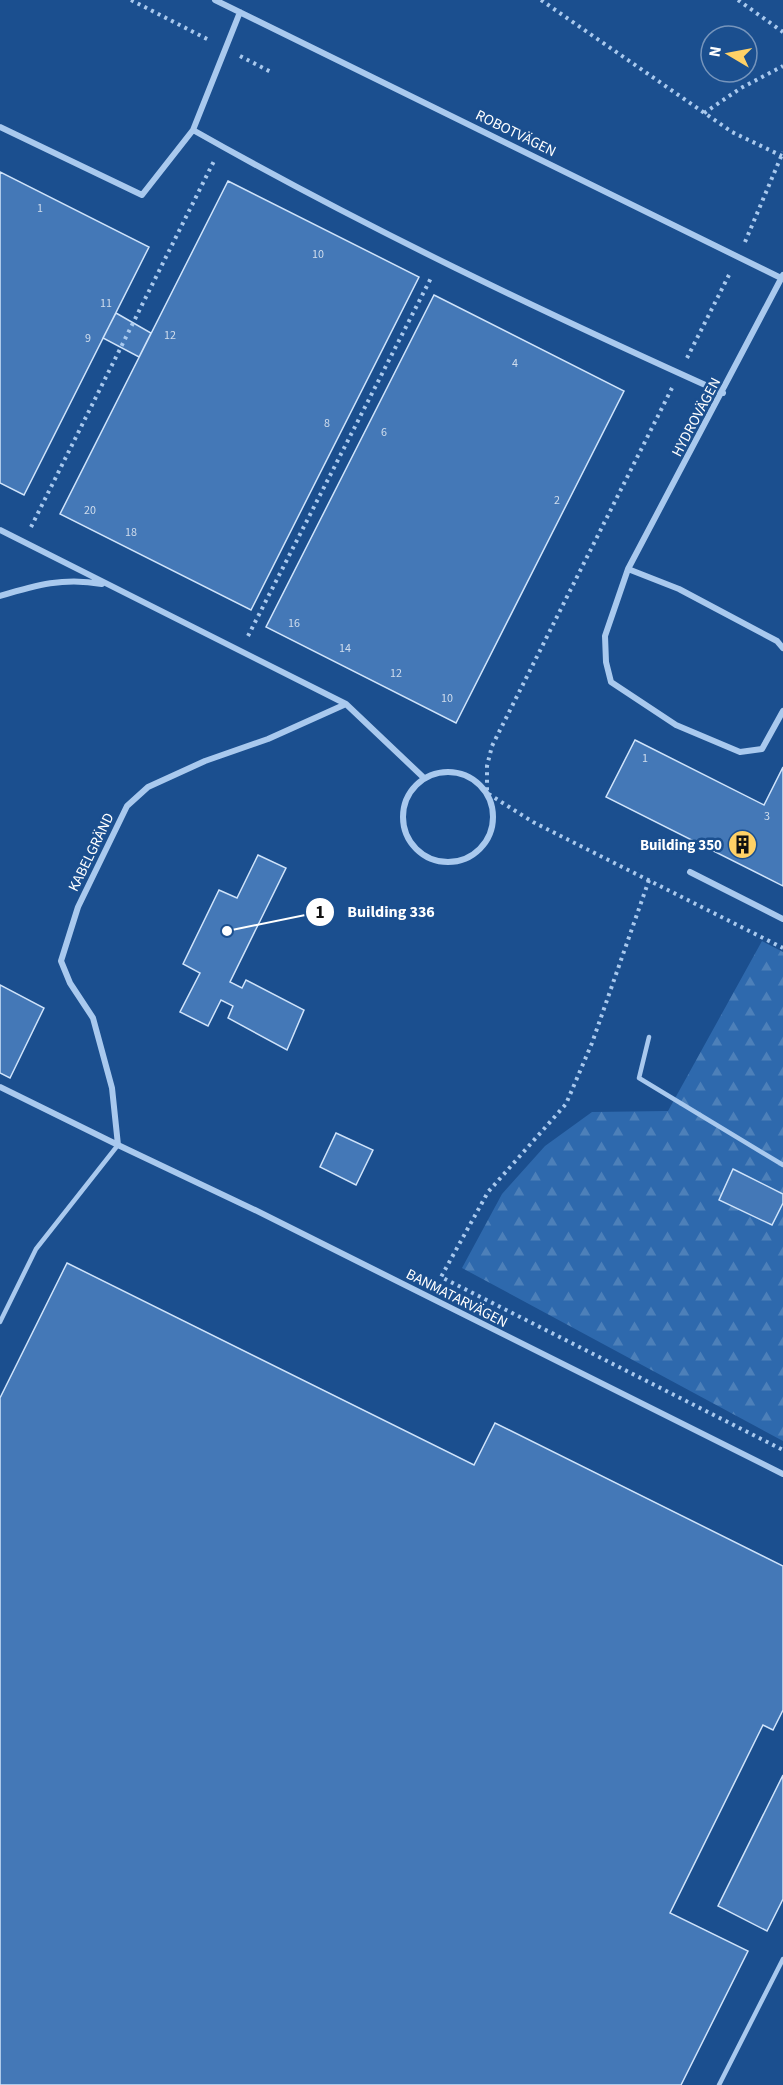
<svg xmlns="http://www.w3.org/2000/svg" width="783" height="2085" font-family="'Source Sans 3',sans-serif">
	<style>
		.forest { fill: url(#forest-firs) }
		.building { fill: #4478b7; stroke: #cfe3fa; stroke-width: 1.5 }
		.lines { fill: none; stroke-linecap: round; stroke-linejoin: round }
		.path { stroke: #a9c9ee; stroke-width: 4; stroke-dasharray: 3 4.5; stroke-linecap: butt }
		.lane { stroke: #a9c9ee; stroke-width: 4.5 }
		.street { stroke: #a9c9ee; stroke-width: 6 }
		.labels { text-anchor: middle; stroke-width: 5; stroke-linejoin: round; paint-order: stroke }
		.number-label { font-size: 12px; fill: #d0dded }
		.street-label { font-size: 15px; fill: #fff; stroke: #1b4f8f }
		.poi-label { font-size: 15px; font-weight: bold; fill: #fff; stroke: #1b4f8f; text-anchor: end }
		.leader { fill: none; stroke: #fff; stroke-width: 2 }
		.callout-dot { fill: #fff; stroke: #1b4f8f; stroke-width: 2 }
		.mark-label { font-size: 18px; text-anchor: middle; font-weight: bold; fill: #111 }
		.callout-label { font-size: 16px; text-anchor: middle; font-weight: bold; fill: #fff; stroke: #1b4f8f; stroke-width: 5; stroke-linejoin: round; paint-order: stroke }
	</style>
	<defs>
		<pattern id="forest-firs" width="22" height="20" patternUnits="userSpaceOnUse" patternTransform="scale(1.5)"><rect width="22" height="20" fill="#2e69ad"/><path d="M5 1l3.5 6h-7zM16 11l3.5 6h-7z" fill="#4d80b9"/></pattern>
	</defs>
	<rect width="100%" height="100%" fill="#1b4f8f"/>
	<!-- forest -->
	<path class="forest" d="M762,941L783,952V1441L462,1268L502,1194L545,1146L592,1112L668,1111Z"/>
	<!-- building -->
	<path class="building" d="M0,172L149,247L24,495L0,483Z
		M228,181L419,277L251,610L60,514Z
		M434,295L624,391L456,723L266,627Z
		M116,313L151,333L139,357L103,338Z
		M635,740L764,805L783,767V886L606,797Z
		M258,855L286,868L230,982L242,988L246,980L304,1010L287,1050L228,1018L233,1006L221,1000L208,1026L180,1012L200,973L183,964L219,890L237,898Z
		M0,985L44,1008L10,1078L0,1073Z
		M336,1133L373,1150L356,1185L320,1167Z
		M733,1169L783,1194V1203L772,1225L719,1200Z
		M67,1263L474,1465L495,1423L783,1566V1710L773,1730L763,1725L670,1913L748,1951L681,2085H0V1398Z
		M783,1775V1899L767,1931L718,1906Z"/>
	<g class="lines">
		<!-- path -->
		<path class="path" d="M131,0L209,40
			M541,0L732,132L782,156
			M738,0L783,32
			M240,56L271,72
			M704,113L741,88L783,66
			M745,242L783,152
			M687,358L730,273
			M672,388L492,746L487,766V793L533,822L783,948
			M31,527L214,161
			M248,636L432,276
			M649,880L592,1043L566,1104L488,1192L441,1277L783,1450"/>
		<!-- lane -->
		<path class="lane" d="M649,1037L639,1078L783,1165
			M0,1322L36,1249L118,1145
			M719,2085L783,1959"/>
		<!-- street -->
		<path class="street" d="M215,0L781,278
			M0,127L142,195L193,130L240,12
			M193,130C364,227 543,312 723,393
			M783,275L628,569L605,636L606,662L611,682L676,725L740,752L762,749L783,711
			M0,530L346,704L424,778
			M628,569L679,589L777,641L783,648
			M0,596C36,585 64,577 102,584
			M346,704L268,739L205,761L148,787L127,806L78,907L61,961L70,983L93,1018L112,1088L118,1145L255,1210L783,1474
			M403 817a45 45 0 1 1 90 0a45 45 0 1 1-90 0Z
			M690,872L783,919
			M0,1087L118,1145"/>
	</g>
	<!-- icons -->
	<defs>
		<symbol id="building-disc" viewBox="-11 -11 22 22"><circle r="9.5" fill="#ffd166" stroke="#1b4f8f"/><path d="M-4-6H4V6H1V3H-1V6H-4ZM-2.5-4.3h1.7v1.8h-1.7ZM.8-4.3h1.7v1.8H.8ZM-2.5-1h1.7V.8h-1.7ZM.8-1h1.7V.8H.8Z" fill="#111"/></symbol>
	</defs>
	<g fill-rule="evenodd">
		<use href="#building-disc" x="726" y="828" width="33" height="33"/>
	</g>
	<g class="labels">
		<!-- number labels -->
		<g class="number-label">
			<text x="40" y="212">1</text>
			<text x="318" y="258">10</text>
			<text x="106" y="307">11</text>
			<text x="170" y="339">12</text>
			<text x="88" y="342">9</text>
			<text x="515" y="367">4</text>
			<text x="327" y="427">8</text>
			<text x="384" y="436">6</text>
			<text x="557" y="504">2</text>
			<text x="90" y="514">20</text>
			<text x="131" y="536">18</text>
			<text x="294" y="627">16</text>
			<text x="345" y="652">14</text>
			<text x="396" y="677">12</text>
			<text x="447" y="702">10</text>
			<text x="645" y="762">1</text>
			<text x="767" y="820">3</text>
		</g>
		<!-- street labels -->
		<g class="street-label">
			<text transform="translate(516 133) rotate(26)" y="5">ROBOTVÄGEN</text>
			<text transform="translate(696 417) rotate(-62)" y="5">HYDROVÄGEN</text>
			<text transform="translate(91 852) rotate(-64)" y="5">KABELGRÄND</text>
			<text transform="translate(457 1298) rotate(27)" y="5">BANMATARVÄGEN</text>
		</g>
		<!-- poi labels -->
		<g class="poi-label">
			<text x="722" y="850">Building 350</text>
		</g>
	</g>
	<!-- callouts -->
	<path class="leader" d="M227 931L320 912"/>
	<g class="callout-dot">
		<circle cx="227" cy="931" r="6"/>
		<circle cx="320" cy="912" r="15"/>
	</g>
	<g class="mark-label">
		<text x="320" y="918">1</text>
	</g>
	<g class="callout-label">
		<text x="391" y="917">Building 336</text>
	</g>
	<!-- north arrow -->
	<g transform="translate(729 54) rotate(280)"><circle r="28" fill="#1b4f8f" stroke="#7695bc" stroke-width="1.5"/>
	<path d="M0-4.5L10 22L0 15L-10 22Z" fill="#ffd166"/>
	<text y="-9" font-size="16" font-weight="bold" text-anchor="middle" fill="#ffffff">N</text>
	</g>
</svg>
